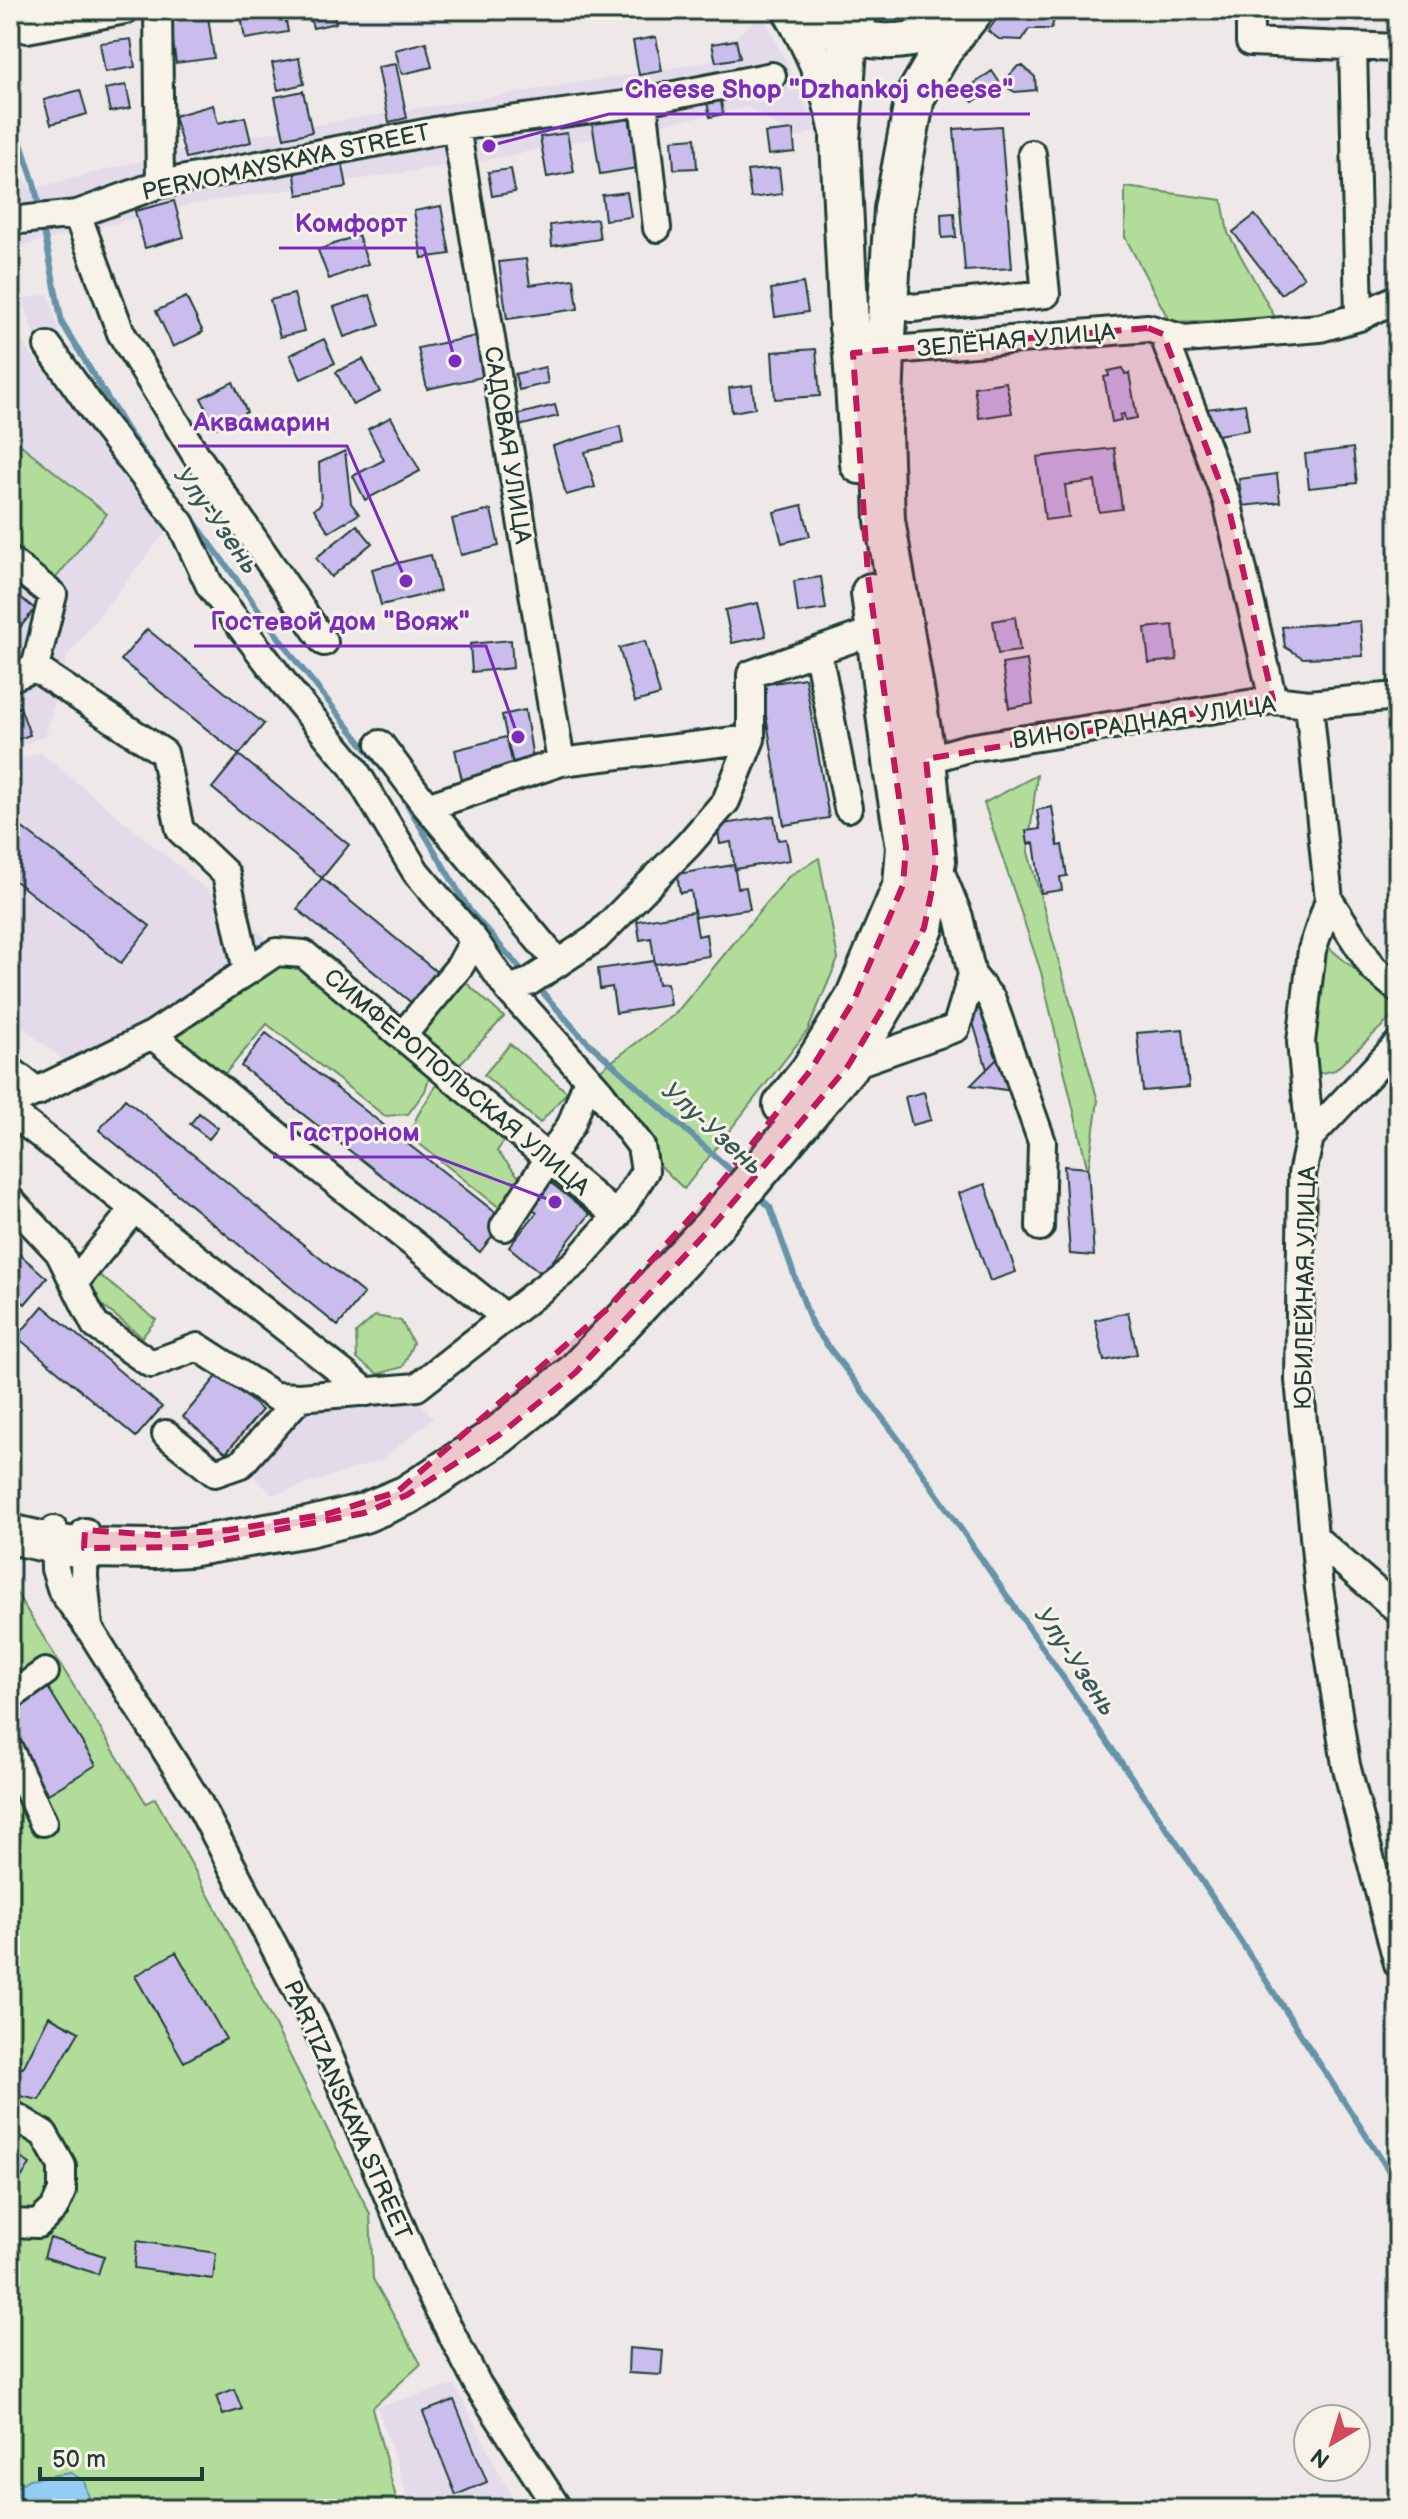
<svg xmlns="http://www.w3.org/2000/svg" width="1408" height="2519" font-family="'Balsamiq Sans',sans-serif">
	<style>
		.built { fill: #e3dbea }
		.green { fill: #b2dc99; stroke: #688c66; stroke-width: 2 }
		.water { fill: #94ccf4; stroke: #6593a7; stroke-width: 2 }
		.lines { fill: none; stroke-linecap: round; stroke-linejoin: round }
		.stream { stroke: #6593a7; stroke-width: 6 }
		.building { fill: #cabdee; stroke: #1f3d34; stroke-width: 2 }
		.minor-casing { stroke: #1f3d34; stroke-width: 32 }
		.major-casing { stroke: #1f3d34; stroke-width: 40 }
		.highway-casing { stroke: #1f3d34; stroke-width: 44 }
		.minor { stroke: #f7f3e8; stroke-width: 26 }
		.major { stroke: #f7f3e8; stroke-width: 34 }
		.highway { stroke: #f7f3e8; stroke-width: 38 }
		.marked { fill: #c2185b; fill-opacity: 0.2; stroke: #c2185b; stroke-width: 6; stroke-dasharray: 16 10; stroke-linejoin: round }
		.labels { text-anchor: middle; stroke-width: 6; stroke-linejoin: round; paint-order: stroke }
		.street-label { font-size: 24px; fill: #1f3d34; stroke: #f7f3e8 }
		.water-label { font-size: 26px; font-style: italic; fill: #365a5a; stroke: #f7f3e8 }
		.leader { fill: none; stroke: #7b2cbf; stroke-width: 3 }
		.callout-dot { fill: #7b2cbf; stroke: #f7f3e8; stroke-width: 3 }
		.callout-label { font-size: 26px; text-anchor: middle; font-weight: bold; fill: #7b2cbf; stroke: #f7f3e8; stroke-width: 6; stroke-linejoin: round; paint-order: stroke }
	</style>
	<rect width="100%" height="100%" fill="#eee8e9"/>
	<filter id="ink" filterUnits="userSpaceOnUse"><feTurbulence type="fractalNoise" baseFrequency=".0125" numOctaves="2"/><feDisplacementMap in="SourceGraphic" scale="16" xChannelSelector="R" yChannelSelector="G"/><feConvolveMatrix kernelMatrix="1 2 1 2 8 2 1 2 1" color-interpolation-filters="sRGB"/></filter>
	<g filter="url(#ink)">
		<!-- built -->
		<path class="built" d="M763,14L818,130L795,138L748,107L486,160L193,204L10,249V156L31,189L222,140L714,61L711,42L736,37Z
			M1276,24L1395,31L1398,25V65L1277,61Z
			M10,282L23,344L168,529L67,656L46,735L10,750Z
			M49,294L62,343L38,350L23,299Z
			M40,752L268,940L151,1029L73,1068L10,1017V764Z
			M419,1401L433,1418L382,1460L273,1495L249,1472L302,1412Z
			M455,2385L518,2509H412L377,2406Z"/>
		<!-- green -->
		<path class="green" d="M1125,187L1222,200L1228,233L1276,319L1170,322L1125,237Z
			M10,436L107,514L51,584L10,550Z
			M1037,775L1028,852L1098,1101L1088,1171L1041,972L984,803Z
			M819,858L838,959L808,1030L684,1189L579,1086L676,1013L789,876Z
			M1320,945L1328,947L1394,1002L1393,1016L1335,1070L1317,1074L1310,1062Z
			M302,959L432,1068L425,1091L408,1114L385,1116L267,1024L218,1082L162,1036L265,966Z
			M462,979L504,1017L455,1069L415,1032Z
			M510,1044L567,1092L540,1123L484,1075Z
			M442,1073L507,1137L497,1151L524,1183L506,1213L412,1138C411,1114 433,1098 442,1073Z
			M98,1274L156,1320L142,1337L84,1291Z
			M375,1316L401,1321L413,1343L403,1367L378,1374L357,1359L356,1333Z
			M12,1586L146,1803L155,1798L215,1907L370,2214L373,2279L421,2364L372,2408L399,2509H10V1587Z"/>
		<!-- water -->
		<path class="water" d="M71,2473L84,2481L89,2498L77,2509H10V2491L29,2479Z"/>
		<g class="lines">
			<!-- stream -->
			<path class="stream" d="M10,110L34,183L40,211
				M43,226L62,323L127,430L172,492
				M191,517L296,661L387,775
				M397,787L470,911L526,975
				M537,986L580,1035L737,1176
				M757,1195L770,1207L812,1325L906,1449L1185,1855L1398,2185"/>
		</g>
		<!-- building -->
		<path class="building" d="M189,10H207L214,58L176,63L169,13Z
			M240,10H284L288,32L245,39Z
			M308,10H333L336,23L313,28Z
			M1003,10H1036L1056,14L1051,29H1029L1022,40L999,39L988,31Z
			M656,37L662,71L639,75L633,41Z
			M131,39L135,67L105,72L100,43Z
			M736,40L740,58L716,62L712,44Z
			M426,42L432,67L402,74L395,50Z
			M299,58L304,84L278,90L272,63Z
			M396,64L407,118L389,122L378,67Z
			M1018,66H1023L1035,77L1036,90L1015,92L1008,88L1006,84L1009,76Z
			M992,71L1000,83L973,102L964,91Z
			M126,85L131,108L110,112L105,89Z
			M80,90L87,114L51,124L44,100Z
			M303,91L312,132L284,138L275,97Z
			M720,95L723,114L710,117L706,97Z
			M213,105L218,123L245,117L251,142L186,158L174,116Z
			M629,116L637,168L600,174L592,122Z
			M1001,126L1012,268L965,271L954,129Z
			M793,130L795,152L768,155L765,133Z
			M567,133L574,172L547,177L540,137Z
			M695,138L697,168L674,169L672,140Z
			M341,155L347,187L298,195L293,163Z
			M779,168L782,194L751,198L747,171Z
			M511,169L515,192L492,196L488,172Z
			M627,192L631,217L605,220L602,195Z
			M174,201L184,237L145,248L135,211Z
			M441,206L450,254L422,258L414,211Z
			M954,213L956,237L942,238L941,214Z
			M1255,215L1304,277L1281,294L1233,232Z
			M597,219L600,239L552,246L550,225Z
			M358,235L368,264L329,279L318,250Z
			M526,259L530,285L574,279L578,309L507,319L499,262Z
			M803,283L808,312L775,317L771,289Z
			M294,294L304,331L280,337L270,300Z
			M370,295L380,325L344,337L334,307Z
			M186,297L203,332L173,347L156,311Z
			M482,335L491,375L427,389L418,348Z
			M324,339L335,363L301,379L290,355Z
			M816,349L820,396L775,399L772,352Z
			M363,359L380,392L353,405L336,372Z
			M545,367L548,383L519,390L515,374Z
			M1123,368L1125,374L1129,373L1137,418L1125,420L1124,414L1120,415L1121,420L1112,422L1104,377L1109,376L1108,371Z
			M233,382L247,412L216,428L201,398Z
			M1006,382L1012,413L979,418L974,387Z
			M752,385L755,408L732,412L729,388Z
			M1245,404L1249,430L1210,436L1206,409Z
			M555,405L558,416L515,427L512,416Z
			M391,417L420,471L365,500L353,476L384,460L368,429Z
			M620,426L623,443L585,452L595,487L566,495L553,446Z
			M1114,448L1122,509L1099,512L1095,481L1065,485L1069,517L1045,520L1037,457Z
			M1353,448L1357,483L1309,488L1305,454Z
			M345,451L351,503L359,514L329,532L314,509L321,504L319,463Z
			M1277,474L1280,502L1242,506L1239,479Z
			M802,505L810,536L782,543L774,512Z
			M491,510L499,546L461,555L452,519Z
			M357,525L372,543L331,577L316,558Z
			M431,555L440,591L381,605L372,569Z
			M821,577L826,609L798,613L794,581Z
			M10,589L35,609L10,640Z
			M758,603L766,636L732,643L725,610Z
			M1015,617L1020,651L998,654L993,621Z
			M1360,621L1363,656L1303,658L1285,647L1282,627Z
			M1173,625L1177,660L1149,663L1145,628Z
			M147,629L264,724L239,755L121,660Z
			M511,640L513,668L472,672L470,644Z
			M645,641L660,695L635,702L619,648Z
			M1027,660L1033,704L1009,708L1002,664Z
			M805,678L829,818L784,825L761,685Z
			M20,707L30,735L10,742V710Z
			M525,710L533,759L512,762L502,715Z
			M506,737L514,767L462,780L455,750Z
			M239,755L349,845L322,878L212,788Z
			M1052,807L1058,846L1062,845L1067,876L1060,877L1062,890L1041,893L1034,843L1028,844L1026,831L1040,829L1037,810Z
			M774,816L778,840L786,839L790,860L735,869L731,842L720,844L717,825Z
			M12,820L150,926L121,963L10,877V823Z
			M734,865L738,888L746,887L750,909L695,917L691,891L680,893L677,874Z
			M322,878L438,973L413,1004L297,909Z
			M694,912L698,936L706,934L709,956L655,964L651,938L640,940L637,921Z
			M654,961L658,984L667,983L670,1005L616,1013L612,987L600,989L598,969Z
			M992,984L1010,1046L987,1069L968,1006Z
			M1183,1029L1189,1087L1143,1091L1137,1033Z
			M266,1033L505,1220L480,1252L241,1066Z
			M1010,1046L1013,1091L971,1085Z
			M924,1092L931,1120L912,1125L905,1097Z
			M125,1099L364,1294L338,1326L99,1130Z
			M199,1113L218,1128L209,1139L190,1124Z
			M1064,1166L1088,1168L1094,1256L1070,1254Z
			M551,1183L590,1214L542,1274L509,1247L537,1212L531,1208Z
			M985,1184L1016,1272L990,1281L959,1193Z
			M10,1246L47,1278L25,1304L10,1292Z
			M43,1306L162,1407L136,1437L17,1337Z
			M1128,1312L1137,1354L1104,1361L1095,1320Z
			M219,1374L262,1410L226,1453L183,1417Z
			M47,1686L96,1765L48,1794L10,1732V1709Z
			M176,1952L226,2039L184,2062L135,1976Z
			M49,2016L79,2032L39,2100L10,2094V2067L23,2068Z
			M10,2151L30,2164L10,2195Z
			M50,2238L104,2256L98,2274L44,2257Z
			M137,2241L216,2253L213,2279L134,2268Z
			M629,2348L663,2351L661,2375L628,2373Z
			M234,2389L242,2409L223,2415L216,2396Z
			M454,2400L487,2482L456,2495L423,2412Z"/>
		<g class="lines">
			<defs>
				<path id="minor" d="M158,10L160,184
					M1250,10V42L1398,48
					M27,29L125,10
					M1353,46L1359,317
					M643,101L657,228
					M456,127L561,762
					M77,214L121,333L196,455L324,642
					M10,221L77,214L160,184L456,127L624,105L772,76
					M889,301L912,308L1046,294L1032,154
					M1163,334L1227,501L1273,700
					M871,352L1148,328L1184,339L1320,328L1359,317L1398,298
					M10,561L53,595L35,668L10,678
					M818,652L848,808
					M35,668L164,753L180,830L226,874L247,971
					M1309,704L1329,900L1312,950L1301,1042L1310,1137L1302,1174L1299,1380L1319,1588L1346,1765L1398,1964
					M380,744L427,807L561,762L751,739V674L877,630
					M912,764L968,748L1273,700L1309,704L1398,696
					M427,807L558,963
					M1329,900L1373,968L1398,989
					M972,975L992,1000L1042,1142L1040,1227
					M508,989L529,982L596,938L688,845L726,801L751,739
					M152,1035L505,1317
					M402,1036L460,966L474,940
					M848,1066L956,1028L972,975L959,917L937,863
					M10,1070L38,1092
					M10,1104L152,1035L276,952L304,954L617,1216L645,1171L641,1146L600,1092L508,989L474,940L416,872L353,767L289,690L210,586L181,524L103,424L48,346
					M10,1111L367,1392
					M1310,1137L1398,1044
					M10,1200L59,1252L95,1325L151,1364L198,1347L274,1396L300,1397L417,1387L575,1263L617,1216
					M504,1227L571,1125L588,1079
					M74,1283L134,1209
					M166,1434L215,1473L241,1464L300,1397
					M54,1530L55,1569L62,1591L89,1628L197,1800L317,2028L424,2281L478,2385L558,2509
					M85,1532L84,1577L89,1628
					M1314,1537L1398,1610
					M10,1697L45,1672
					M10,1751L43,1822
					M10,2113L44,2134L62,2166V2191L54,2209L38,2224L10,2223"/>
				<path id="major" d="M790,10C812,48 828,84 837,128
					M799,10C852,48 918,55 970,10"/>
				<path id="highway" d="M858,10L848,37L840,140L849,328L853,353L860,464
					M783,1105L810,1071L854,1000L903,885L906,847L893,769L871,593
					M10,1534L54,1544L84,1548L154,1549L189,1547L308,1527L364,1513L407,1495L499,1435L575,1373L713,1226L848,1066L887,1001L924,928L936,861L926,759L885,520L882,431L885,352L894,209L915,97L944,47L974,10"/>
			</defs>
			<!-- minor casing -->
			<use href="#minor" class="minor-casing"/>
			<!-- major casing -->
			<use href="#major" class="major-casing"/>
			<!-- highway casing -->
			<use href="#highway" class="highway-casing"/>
			<!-- minor -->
			<use href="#minor" class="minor"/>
			<!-- major -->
			<use href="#major" class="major"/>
			<!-- highway -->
			<use href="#highway" class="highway"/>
		</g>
	</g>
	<!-- marked area -->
	<path class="marked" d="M1148,328L1163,334L1227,501L1273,700L926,759L936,861L931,894L924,928L887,1001L848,1066L713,1226L575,1373L499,1435L407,1495L364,1513L189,1547L84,1548L85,1530L157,1535L229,1530L327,1514L397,1492L606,1310L712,1194L810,1071L854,1000L903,885L906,847L868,576L853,353Z"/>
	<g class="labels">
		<!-- street labels -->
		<g class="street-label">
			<text transform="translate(286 162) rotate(-12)" y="8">PERVOMAYSKAYA STREET</text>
			<text transform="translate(1016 340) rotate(-5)" y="8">ЗЕЛЁНАЯ УЛИЦА</text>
			<text transform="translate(508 445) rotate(81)" y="8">САДОВАЯ УЛИЦА</text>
			<text transform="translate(1144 722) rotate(-8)" y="8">ВИНОГРАДНАЯ УЛИЦА</text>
			<text transform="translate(457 1082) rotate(40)" y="8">СИМФЕРОПОЛЬСКАЯ УЛИЦА</text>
			<text transform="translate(1305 1288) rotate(-89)" y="8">ЮБИЛЕЙНАЯ УЛИЦА</text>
			<text transform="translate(348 2110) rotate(66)" y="8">PARTIZANSKAYA STREET</text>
		</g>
		<!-- water labels -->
		<g class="water-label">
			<text transform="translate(217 520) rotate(54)" y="9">Улу-Узень</text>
			<text transform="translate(713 1128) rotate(42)" y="9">Улу-Узень</text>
			<text transform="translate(1076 1661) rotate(56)" y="9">Улу-Узень</text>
		</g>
	</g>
	<!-- callouts -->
	<path class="leader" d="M489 146L609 114H1030M455 361L424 248H279M406 581L347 446H178M518 737L486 646H194M555 1202L436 1157H273"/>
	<g class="callout-dot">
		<circle cx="489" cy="146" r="8"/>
		<circle cx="455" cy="361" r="8"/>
		<circle cx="406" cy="581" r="8"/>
		<circle cx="518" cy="737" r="8"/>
		<circle cx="555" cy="1202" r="8"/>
	</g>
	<g class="callout-label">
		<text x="819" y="98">Cheese Shop "Dzhankoj cheese"</text>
		<text x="351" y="232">Комфорт</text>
		<text x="262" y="431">Аквамарин</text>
		<text x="340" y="630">Гостевой дом "Вояж"</text>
		<text x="354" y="1141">Гастроном</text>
	</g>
	<!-- margin -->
	<rect width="1408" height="2519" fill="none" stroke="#f7f3e8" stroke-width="40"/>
	<rect x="20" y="20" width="1368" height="2479" fill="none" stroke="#1f3d34" stroke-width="3" filter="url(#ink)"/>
	<!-- north arrow -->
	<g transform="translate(1332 2443) rotate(218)"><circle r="38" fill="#f7f3e8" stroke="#a1aaa0" stroke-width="2"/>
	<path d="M0-6L14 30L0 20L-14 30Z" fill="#d1495b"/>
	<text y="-12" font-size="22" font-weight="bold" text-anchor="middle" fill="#1f3d34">N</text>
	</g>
	<!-- scale -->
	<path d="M40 2467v12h162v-12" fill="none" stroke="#1f3d34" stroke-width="4"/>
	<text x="52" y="2467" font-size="24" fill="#1f3d34" stroke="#f7f3e8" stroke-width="6" paint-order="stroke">50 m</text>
</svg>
